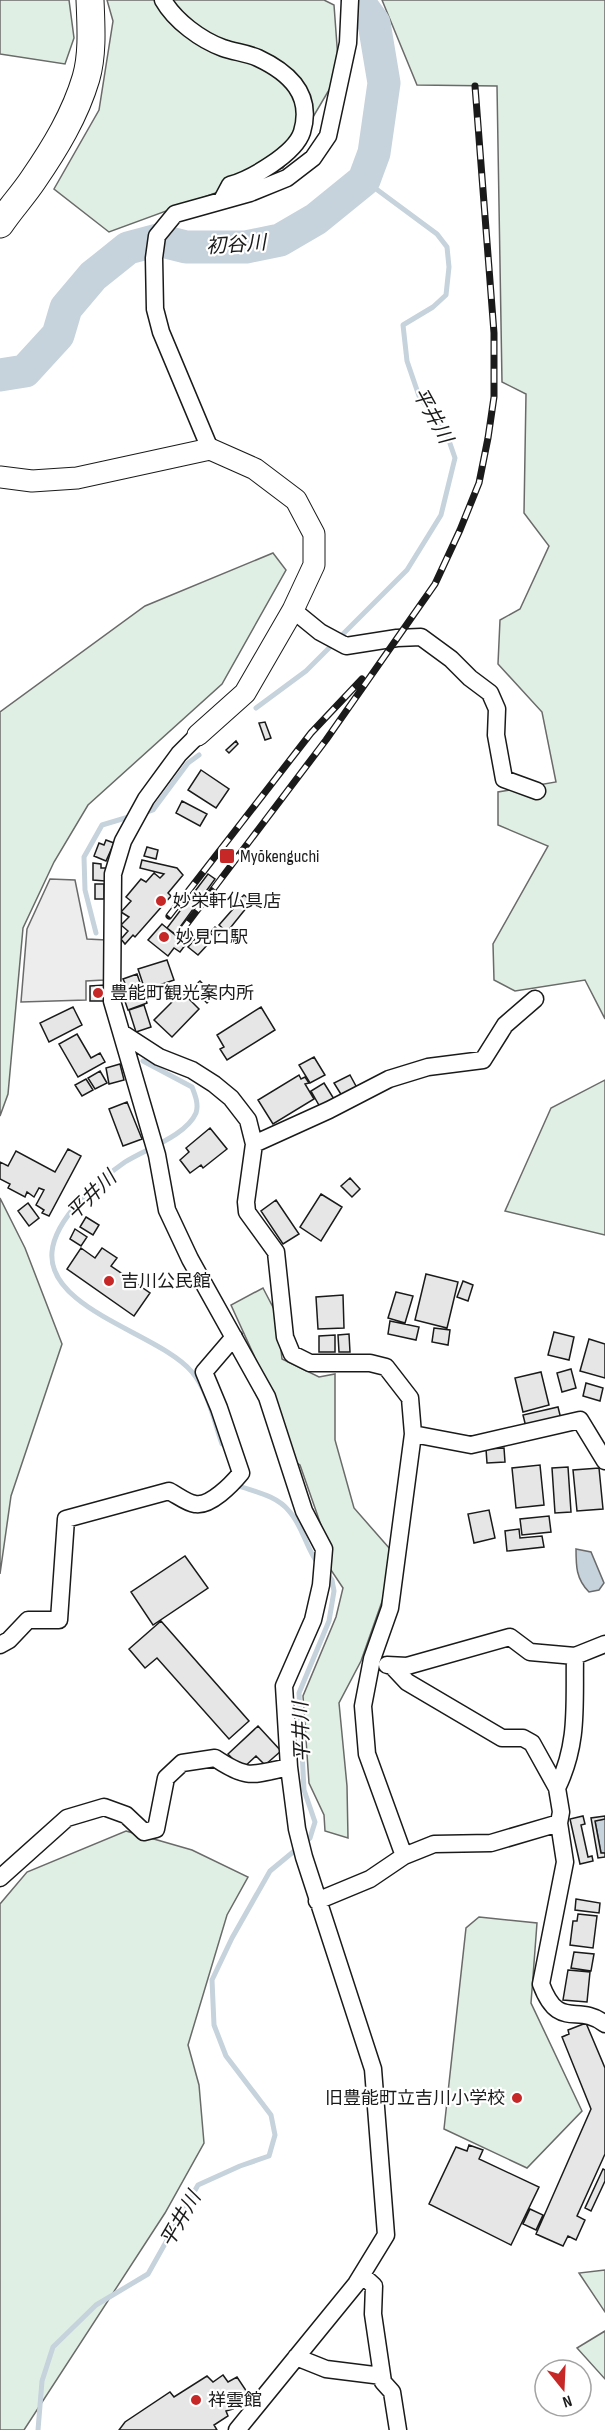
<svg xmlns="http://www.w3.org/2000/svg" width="605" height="2430" font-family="'Sofia Sans Condensed','Noto Sans JP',sans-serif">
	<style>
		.green { fill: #e0efe3; stroke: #6a6a6a; stroke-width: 1.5 }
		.parking { fill: #ededed; stroke: #6a6a6a; stroke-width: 1.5 }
		.water { fill: #c6d2dc; stroke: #6a6a6a; stroke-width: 1.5 }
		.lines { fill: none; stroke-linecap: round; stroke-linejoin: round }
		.stream { stroke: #c6d2dc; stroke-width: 5 }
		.river { stroke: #c6d2dc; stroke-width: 33 }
		.building { fill: #e6e6e6; stroke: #1a1a1a; stroke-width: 1.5 }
		.minor-casing { stroke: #1a1a1a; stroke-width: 19 }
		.tertiary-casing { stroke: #1a1a1a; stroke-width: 23 }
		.trunk-casing { stroke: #1a1a1a; stroke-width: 29 }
		.minor { stroke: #fff; stroke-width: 16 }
		.tertiary { stroke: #fff; stroke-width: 21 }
		.trunk { stroke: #fff; stroke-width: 27 }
		.rail-casing { stroke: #1a1a1a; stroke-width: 7 }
		.rail { stroke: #fff; stroke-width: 4.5; stroke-dasharray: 14; stroke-linecap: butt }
		.poi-dot { fill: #c62828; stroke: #fff; stroke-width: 2 }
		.labels { text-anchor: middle; stroke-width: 4.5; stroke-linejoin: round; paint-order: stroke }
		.poi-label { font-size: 18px; fill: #1a1a1a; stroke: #fff; text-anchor: start }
		.water-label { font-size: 20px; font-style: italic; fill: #1a1a1a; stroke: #fff }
	</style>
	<rect width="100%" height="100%" fill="#fff"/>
	<!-- green -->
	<path class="green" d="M0,0H69L74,38L65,64L0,54Z
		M107,0H324L334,5L339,73L283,168L109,232L54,189L99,110L113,21Z
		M382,0H605V1019L585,980L515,991L494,980L493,944L548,846L498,825V792L556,782L542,712L498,664L500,620L520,609L549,546L524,513L526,394L502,382L497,86L417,85Z
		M273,553L286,570L222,684L88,805L54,862L23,928L8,1094L0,1116V712L145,606Z
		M605,1080V1235L505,1211L551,1108Z
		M0,1198L25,1248L62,1344L11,1496L0,1574Z
		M263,1288L277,1315L282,1359L319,1377L335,1374V1440L354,1508L390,1549L385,1593L361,1661L339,1703L347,1786L348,1838L325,1831L324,1815L309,1783L303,1696L336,1617L343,1588L329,1567L330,1551L300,1465L295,1462L277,1406L231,1305Z
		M126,1831L192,1850L248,1877L227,1915L188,2045L199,2085L204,2143L165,2213L24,2430H0V1904L27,1872Z
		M479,1917L537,1923L531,2003L582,2111L527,2168L444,2129L466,1928Z
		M605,2270V2312L579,2273Z
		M605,2331V2379L577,2348Z"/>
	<!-- parking -->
	<path class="parking" d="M50,879L75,880L87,939L106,940L104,980L86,981V1000L21,1002L27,929Z"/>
	<!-- water -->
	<path class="water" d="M576,1549L591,1552L604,1583L599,1590L589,1592C576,1579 576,1566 576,1549Z
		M605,1819V1853H601L595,1821Z"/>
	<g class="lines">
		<!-- stream -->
		<path class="stream" d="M256,708L306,671L407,570L441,515L455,458L446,432L419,396L407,361L403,325L433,307L446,295L449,267L447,247L437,234L364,180
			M144,813L153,810L188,763L199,755
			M96,933L85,890L84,857L102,825L132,816
			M143,1061L192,1087C195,1095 199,1104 196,1113C186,1136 145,1149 125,1162C99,1180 55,1218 52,1252C47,1310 161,1334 192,1372C208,1391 214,1421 222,1444
			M237,1483L239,1486C256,1492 277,1496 289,1511C303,1526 306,1549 319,1565
			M38,2430L42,2381L53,2347L96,2305L148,2274L198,2185L240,2166L269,2156L275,2135L271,2115L226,2056L214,2025L212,1980L232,1938L270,1871L310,1838L315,1822L304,1790L299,1693L329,1621L334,1591L332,1580L326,1572"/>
		<!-- river -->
		<path class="river" d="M0,375L25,371L58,335L66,308L93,276L128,248L158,240L186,247H246L280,240L316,219L364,180L374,153L384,83L374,23L357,0"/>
	</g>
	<!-- building -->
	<path class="building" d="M265,722L271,738L265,740L259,723Z
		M236,741L238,744L229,753L226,750Z
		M201,770L229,789L216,808L188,790Z
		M182,801L207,814L200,826L176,813Z
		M106,840L114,843L106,861L94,856L99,843L104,845Z
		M147,847L158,850L156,859L144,856Z
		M142,860L177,868L183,875L168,893L171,896L135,937L133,935L125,944L121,939L128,931L121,925L129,917L121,912L131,901L126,897L141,879L146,882L154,873L160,878L164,874L140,868Z
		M93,863L101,864V868H106L105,881L93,880Z
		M208,874L215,879L175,934L167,928Z
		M95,884H104V899H95Z
		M244,895L250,900L246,904L240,899Z
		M240,901L247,907L227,932L219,925Z
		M162,924L186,944L180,952L174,948L168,956L148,940Z
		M215,927L221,932L216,938L210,933Z
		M200,934L210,942L198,955L188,947Z
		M167,960L174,980L145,990L138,969Z
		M137,974L147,1003L128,1010L120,987L126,985L123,979Z
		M200,981L214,996L207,1003L196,992L198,990L194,986Z
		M105,985L106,1001H90V986Z
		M182,992L199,1009L172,1037L154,1020Z
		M144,1005L151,1027L136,1032L129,1010Z
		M73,1007L82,1025L49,1042L40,1023Z
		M261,1007L275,1030L227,1060L220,1049L224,1047L217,1035Z
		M77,1034L91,1058L100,1053L105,1062L78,1077L59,1044Z
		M314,1057L325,1075L310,1083L299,1065Z
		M120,1064L124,1080L109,1084L106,1068Z
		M100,1071L107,1083L95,1089L88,1078Z
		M299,1075L301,1079L305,1077L309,1083L305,1084L314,1099L273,1124L258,1100Z
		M350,1075L357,1088L342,1096L334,1083Z
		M86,1079L93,1090L82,1096L75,1085Z
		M324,1083L334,1099L320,1107L311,1091Z
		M127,1102L142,1139L123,1146L109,1109Z
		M210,1128L227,1149L203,1168L201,1165L190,1173L180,1160L189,1152L186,1148Z
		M68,1149L81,1156L49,1216L42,1213L44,1210L36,1205L44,1190L39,1188L34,1197L27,1192L25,1197L8,1188L10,1184L0,1179V1162L8,1166L16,1151L55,1172Z
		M350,1178L360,1189L352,1197L341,1186Z
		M321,1194L342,1207L321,1241L300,1227Z
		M276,1200L299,1234L283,1244L261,1211Z
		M28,1203L39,1218L29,1226L18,1211Z
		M86,1217L99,1225L93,1235L80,1227Z
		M75,1229L87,1237L81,1246L70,1239Z
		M81,1248L95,1258L102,1248L117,1258L111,1266L150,1293L134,1316L67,1269Z
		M426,1274L458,1282L447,1328L415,1320Z
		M463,1281L473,1285L468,1301L457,1297Z
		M396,1292L413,1296L405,1323L388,1318Z
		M343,1295L344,1328L318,1329L316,1297Z
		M390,1321L419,1327L416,1340L388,1334Z
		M434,1328L450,1330L448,1345L432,1342Z
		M554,1332L574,1337L569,1360L548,1355Z
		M349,1334L350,1352H339L338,1335Z
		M335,1335V1352H319V1336Z
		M589,1339L605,1344V1378L580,1371Z
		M571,1369L576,1388L562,1392L557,1373Z
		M541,1372L549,1405L523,1412L515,1378Z
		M586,1383L603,1388L600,1401L583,1396Z
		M558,1407L561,1419L526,1427L523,1415Z
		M504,1448L505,1462L487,1463L486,1449Z
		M540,1465L544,1505L516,1508L512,1468Z
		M568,1467L571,1512L555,1513L552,1468Z
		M599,1468L603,1509L577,1511L573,1470Z
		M489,1510L495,1538L474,1543L468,1514Z
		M549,1516L551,1532L522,1535L520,1519Z
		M519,1529L520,1538L542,1536L544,1547L507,1551L505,1531Z
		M185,1556L208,1588L153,1625L131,1592Z
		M161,1621L249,1721L229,1739L157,1658L145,1668L129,1649Z
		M258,1726L281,1751L265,1765L256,1756L242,1769L228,1754Z
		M583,1816L585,1824L581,1825L588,1857L592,1856L593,1861L580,1864L570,1819Z
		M605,1816V1819L595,1821L601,1853H605V1857L598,1858L591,1818Z
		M576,1899L600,1903L599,1913L575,1910Z
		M578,1914L597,1916L593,1948L570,1945L573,1921H577Z
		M574,1952L594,1954L591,1971L571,1968Z
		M568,1970L590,1972L587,2002L563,2000Z
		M586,2023L605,2068V2154L577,2216L585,2220L576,2240L568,2236L563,2246L536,2234L591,2109L562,2037L569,2034L568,2030Z
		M469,2145L483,2150L479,2159L539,2187L511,2245L429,2204L456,2147L467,2151Z
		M603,2169L605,2170V2181L591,2211L585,2208Z
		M530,2209L543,2215L536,2230L523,2224Z
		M223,2375L228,2382L237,2377L247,2392L230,2403L233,2409L226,2411L228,2416L214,2425L217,2430H119L125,2422L170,2392L174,2397L207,2376L213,2382Z"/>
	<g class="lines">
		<defs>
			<path id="minor" d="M163,0C175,21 201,40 223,48C234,52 247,53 258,58C290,73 313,95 302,132C295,154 251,179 230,185L222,200
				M210,449L161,332L155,309L154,258L157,236L175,214L250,193L287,178L313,158L328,136L348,43L350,0
				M293,610L320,632L346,646L397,638L421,637L451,659L470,678L490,693L497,709L496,735L504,779L537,791
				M198,735L179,754L146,799L123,841L113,874L112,1001L157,1155L167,1210L190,1259L267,1397L304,1511L324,1549L321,1585L313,1620L284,1686L289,1767L297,1829L304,1857L373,2069L386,2235L356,2284L237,2430
				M122,1033L159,1057L192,1070L214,1084L231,1098L248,1120L254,1144L246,1202L247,1212L276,1252L285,1337L292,1354L310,1363H370L386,1367L410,1398L413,1434L390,1608L372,1659L363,1706L367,1754L404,1856
				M254,1144L329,1110L389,1079L428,1067L483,1060L505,1025L535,999
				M413,1434L471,1445L580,1420L605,1461
				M0,1645L9,1640L28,1620H59L66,1519L169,1491C177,1495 187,1503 195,1504C210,1507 232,1484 241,1473L219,1408L204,1372L234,1337
				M387,1665L407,1666L510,1637L530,1652L575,1656
				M392,1666L407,1682L502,1738H523L532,1743L557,1788L561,1812L559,1823L565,1862L541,1984C559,2032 577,2002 605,2024
				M557,1788C579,1743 574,1705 575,1656L605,1644
				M0,1878L67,1818L104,1807L126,1815L144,1832L156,1829L166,1778L182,1763L215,1758C248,1780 251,1775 289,1767
				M317,1901L370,1879L404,1856L434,1844L491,1843L559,1823
				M362,2275L374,2286L373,2314L383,2382L392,2392L398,2430
				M296,2357L326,2369L382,2376"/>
			<path id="tertiary" d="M0,477L32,481L77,478L210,449L255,469L296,500L314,534V565L293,610L245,693L198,735"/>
			<path id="trunk" d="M0,224C10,209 23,195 33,180C55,148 75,115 86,78C93,54 91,25 90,0"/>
		</defs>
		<!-- minor casing -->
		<use href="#minor" class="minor-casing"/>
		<!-- tertiary casing -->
		<use href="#tertiary" class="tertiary-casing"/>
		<!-- trunk casing -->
		<use href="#trunk" class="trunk-casing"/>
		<!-- minor -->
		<use href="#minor" class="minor"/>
		<!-- tertiary -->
		<use href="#tertiary" class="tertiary"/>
		<!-- trunk -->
		<use href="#trunk" class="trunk"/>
		<defs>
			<path id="rail" d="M169,916L311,733L362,679
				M180,933L326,740L435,584L460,530L479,483L488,438L494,397V333L475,86"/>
		</defs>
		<!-- rail casing -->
		<use href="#rail" class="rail-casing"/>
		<!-- rail -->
		<use href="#rail" class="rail"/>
	</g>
	<!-- markers -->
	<g class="poi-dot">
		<rect x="219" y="848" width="16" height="16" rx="3"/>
		<circle cx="161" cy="901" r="6"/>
		<circle cx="164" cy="937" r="6"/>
		<circle cx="98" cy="993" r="6"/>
		<circle cx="109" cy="1281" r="6"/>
		<circle cx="517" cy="2098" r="6"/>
		<circle cx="196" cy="2400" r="6"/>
	</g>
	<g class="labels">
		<!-- poi labels -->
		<g class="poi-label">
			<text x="240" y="862">Myōkenguchi</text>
			<text x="173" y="907">妙栄軒仏具店</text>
			<text x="176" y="943">妙見口駅</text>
			<text x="110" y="999">豊能町観光案内所</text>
			<text x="121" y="1287">吉川公民館</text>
			<text x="505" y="2104" text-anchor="end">旧豊能町立吉川小学校</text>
			<text x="208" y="2406">祥雲館</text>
		</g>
		<!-- water labels -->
		<g class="water-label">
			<text transform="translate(236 244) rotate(-4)" y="7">初谷川</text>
			<text transform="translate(433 415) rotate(61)" y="7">平井川</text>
			<text transform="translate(91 1195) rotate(-44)" y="7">平井川</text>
			<text transform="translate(301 1732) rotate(-92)" y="7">平井川</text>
			<text transform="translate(180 2219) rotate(-60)" y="7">平井川</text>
		</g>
	</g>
	<!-- north arrow -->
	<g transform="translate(563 2388) rotate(162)"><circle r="28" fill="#ffffff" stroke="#a3a3a3" stroke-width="1.5"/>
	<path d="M0-4.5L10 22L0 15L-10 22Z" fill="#c62828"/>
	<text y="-9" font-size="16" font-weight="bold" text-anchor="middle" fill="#1a1a1a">N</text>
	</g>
</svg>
